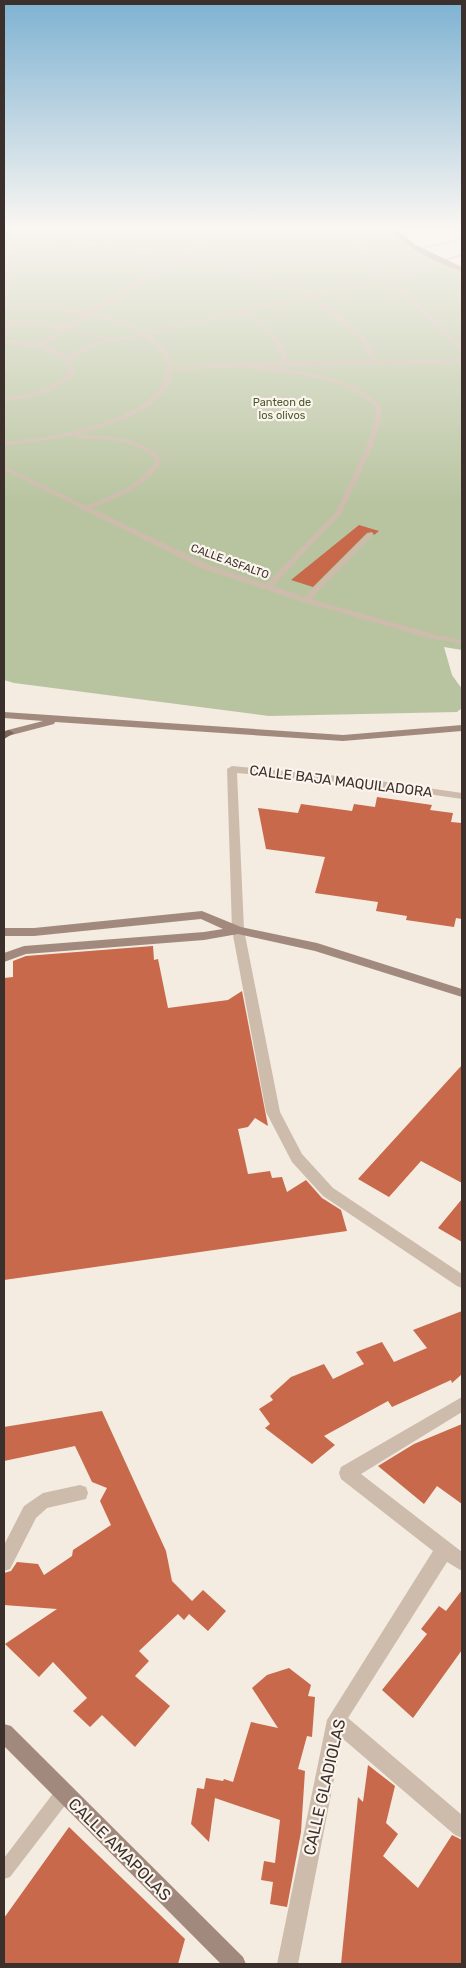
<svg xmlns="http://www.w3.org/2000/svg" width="466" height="1968" font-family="Rubik,sans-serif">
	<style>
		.green { fill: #b8c4a0 }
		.building { fill: #c8694b }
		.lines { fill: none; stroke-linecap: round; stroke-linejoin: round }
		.lane { fill: #cdbbac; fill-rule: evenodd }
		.street { fill: #cdbbac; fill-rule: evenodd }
		.secondary { fill: #a18a7d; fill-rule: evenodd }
		.primary { fill: #7d675c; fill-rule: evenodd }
		.labels { text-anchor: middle; stroke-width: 4.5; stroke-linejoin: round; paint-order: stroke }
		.far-park-label { font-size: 11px; fill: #4a5a2e; stroke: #fbf5ee }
		.far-street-label { font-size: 11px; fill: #3b302b; stroke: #fbf5ee }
		.street-label { font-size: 14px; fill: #3b302b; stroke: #fbf5ee }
		.near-street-label { font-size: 16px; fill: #3b302b; stroke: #fbf5ee }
	</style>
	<rect width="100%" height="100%" fill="#f4ebe1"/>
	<!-- green -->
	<path class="green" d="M4,228H392L418,249L462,269V650L444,647L452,675L462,689V708L457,712L269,716L14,683L4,680Z"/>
	<!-- building -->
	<path class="building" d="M359,525L379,531L374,535L372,532L367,533L313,587L291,580Z
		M377,797L432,805L430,810L453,813L451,822L462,823V919L456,918L454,927L406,920L407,916L376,911L378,902L315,893L325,857L266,849L258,808L298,813L301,804L352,811L354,804L375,807Z
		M153,946L154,960L158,959L168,1008L228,1000L242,991L268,1126L255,1118L248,1127L238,1129L248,1174L270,1171L272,1178L282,1177L287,1192L306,1180L322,1198L341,1210L347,1231L4,1280V978L13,977V961L26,956Z
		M462,1065V1183L421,1161L389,1197L358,1179Z
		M462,1199V1242L438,1228Z
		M462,1311V1374L452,1383L451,1380L392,1407L388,1401L324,1436L335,1445L312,1464L265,1428L270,1424L259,1409L273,1400L270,1396L291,1377L324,1364L333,1379L364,1364L356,1352L382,1342L394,1362L427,1348L413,1330Z
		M102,1411L166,1551L172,1581L192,1601L203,1590L226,1611L208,1631L189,1614L184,1620L178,1614L139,1651L149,1661L135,1676L170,1706L135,1747L102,1715L90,1727L73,1711L87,1698L53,1662L39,1677L5,1644L57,1609L4,1605V1573L11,1571L17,1562L38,1564L44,1575L72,1556L73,1550L111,1525L100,1501L107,1488L92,1482L75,1446L4,1461V1427Z
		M462,1424V1504L437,1486L424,1504L378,1466L414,1444Z
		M462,1590V1650L413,1718L382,1690L427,1634L421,1629L439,1606L446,1611Z
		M289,1668L311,1685L308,1696L315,1697L312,1737L307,1736L298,1769L305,1771L301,1832L287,1907L270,1904L273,1882L261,1880L264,1861L275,1863L280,1820L215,1798L209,1842L191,1824L197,1788L204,1789L206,1778L223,1781L224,1779L233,1782L251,1722L278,1728L252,1688L267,1675Z
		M368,1765L395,1786L386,1823L398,1834L383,1856L418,1888L452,1835L462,1840V1964H341L358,1797L363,1802Z
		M69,1827L185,1939L178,1964H4V1918Z"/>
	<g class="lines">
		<!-- lane -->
		<path class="lane" d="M221,228H227L185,256L222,262L311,294L376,279L368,273L377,265L376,262L354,246L358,241L395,233L397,235L362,243L359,246L380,260L382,265L374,273L381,278L450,262L452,263L385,280C415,296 439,322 462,347V352L413,304L395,290L380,281L315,296L364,336L378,361L462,359V363L262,366L260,365V363L282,362C279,338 262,326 243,313L149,335L167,352L174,366C190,366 207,365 224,364C231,364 239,362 246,363C288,370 352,373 382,407L381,421L371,450L341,514L273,586L305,597L368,534H372V536L311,599L433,634L462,640V644L429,638L303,602L201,568L86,511L82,510L81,508L4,470V466L6,467L86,506C112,495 141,486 156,460C136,438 104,440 77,438L75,437V435L47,440L4,446V442C46,438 148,424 164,379C168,369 170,363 163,354C158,347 150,342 143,336L96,345L70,359L75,372C58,393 30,399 4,401V397C28,395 52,391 69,372L65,359L38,347L4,343V339L38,343L62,328L17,325L4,337V332L12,325H4V321L15,322L18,320L20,322L67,325L85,314L44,309L4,308V290L11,245H4V243L66,242L119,245L179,255ZM66,244L119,247L176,257L89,311L44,306L6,304L16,245ZM181,258L219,264L305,295L145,333L127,323L94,313ZM310,297L360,338L372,361L288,362C284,337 267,325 248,312ZM91,315L123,325L140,334L111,339L72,327ZM68,329L106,340L92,343L67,356L43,345ZM242,367C287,374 343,374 376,407L375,421L365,450L335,513L266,584L207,564L91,508C119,497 147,488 162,460C142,435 106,437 77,434C108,426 147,416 166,388C170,383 171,375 173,370Z
			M462,238V240L418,250L416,249Z
			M462,254V256L444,261L442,260Z
			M64,1785L70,1787L72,1793L70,1799L10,1877L4,1879V1858L58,1787Z"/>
		<!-- street -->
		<path class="street" d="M232,766L359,778L462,793V799L359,784L237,773L244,930L280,1112L302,1154L333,1188L462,1274V1288L457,1286L323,1196L292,1162L266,1112L232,930L227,769Z
			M462,1397V1412L361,1474L462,1552V1571L447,1562L348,1718L462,1815V1838L455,1835L342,1738L298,1964H277L327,1720L433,1551L341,1479L339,1473L341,1467Z
			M80,1485L86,1487L88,1493L86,1499L47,1508L36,1518L10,1569L4,1571V1545L24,1506L43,1493Z"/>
		<!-- secondary -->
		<path class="secondary" d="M389,228H395L416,245L462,267V271C439,264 404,248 389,228Z
			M4,712L343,735L462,725V731L343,741L55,722L54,724L4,737V731L43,721L4,718Z
			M202,911L241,927L317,943L462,989V997L315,951L238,934L204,940L26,954L4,962V953L24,946L204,932L223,929L201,919L34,936H4V928H34Z
			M4,1724L11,1726L243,1957L246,1964H221L4,1746Z"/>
		<!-- primary -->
		<path class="primary" d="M9,730L14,733L4,739V732Z"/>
	</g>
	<!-- sky -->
	<linearGradient id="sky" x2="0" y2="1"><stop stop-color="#7eb2d2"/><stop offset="0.45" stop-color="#faf6f2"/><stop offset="1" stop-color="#faf6f2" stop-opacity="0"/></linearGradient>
	<rect width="466" height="504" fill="url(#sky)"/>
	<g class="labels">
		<!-- far-park labels -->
		<g class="far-park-label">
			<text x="282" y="406">Panteon de<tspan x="282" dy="13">los olivos</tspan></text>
		</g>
		<!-- far-street labels -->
		<g class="far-street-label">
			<text transform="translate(230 561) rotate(20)" y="4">CALLE ASFALTO</text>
		</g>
		<!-- street labels -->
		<g class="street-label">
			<text transform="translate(341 781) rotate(7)" y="5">CALLE BAJA MAQUILADORA</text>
		</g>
		<!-- near-street labels -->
		<g class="near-street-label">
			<text transform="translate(324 1787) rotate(-77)" y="6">CALLE GLADIOLAS</text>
			<text transform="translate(120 1849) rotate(45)" y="6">CALLE AMAPOLAS</text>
		</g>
	</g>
	<!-- border -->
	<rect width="466" height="1968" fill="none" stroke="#3b302b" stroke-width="10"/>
</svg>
